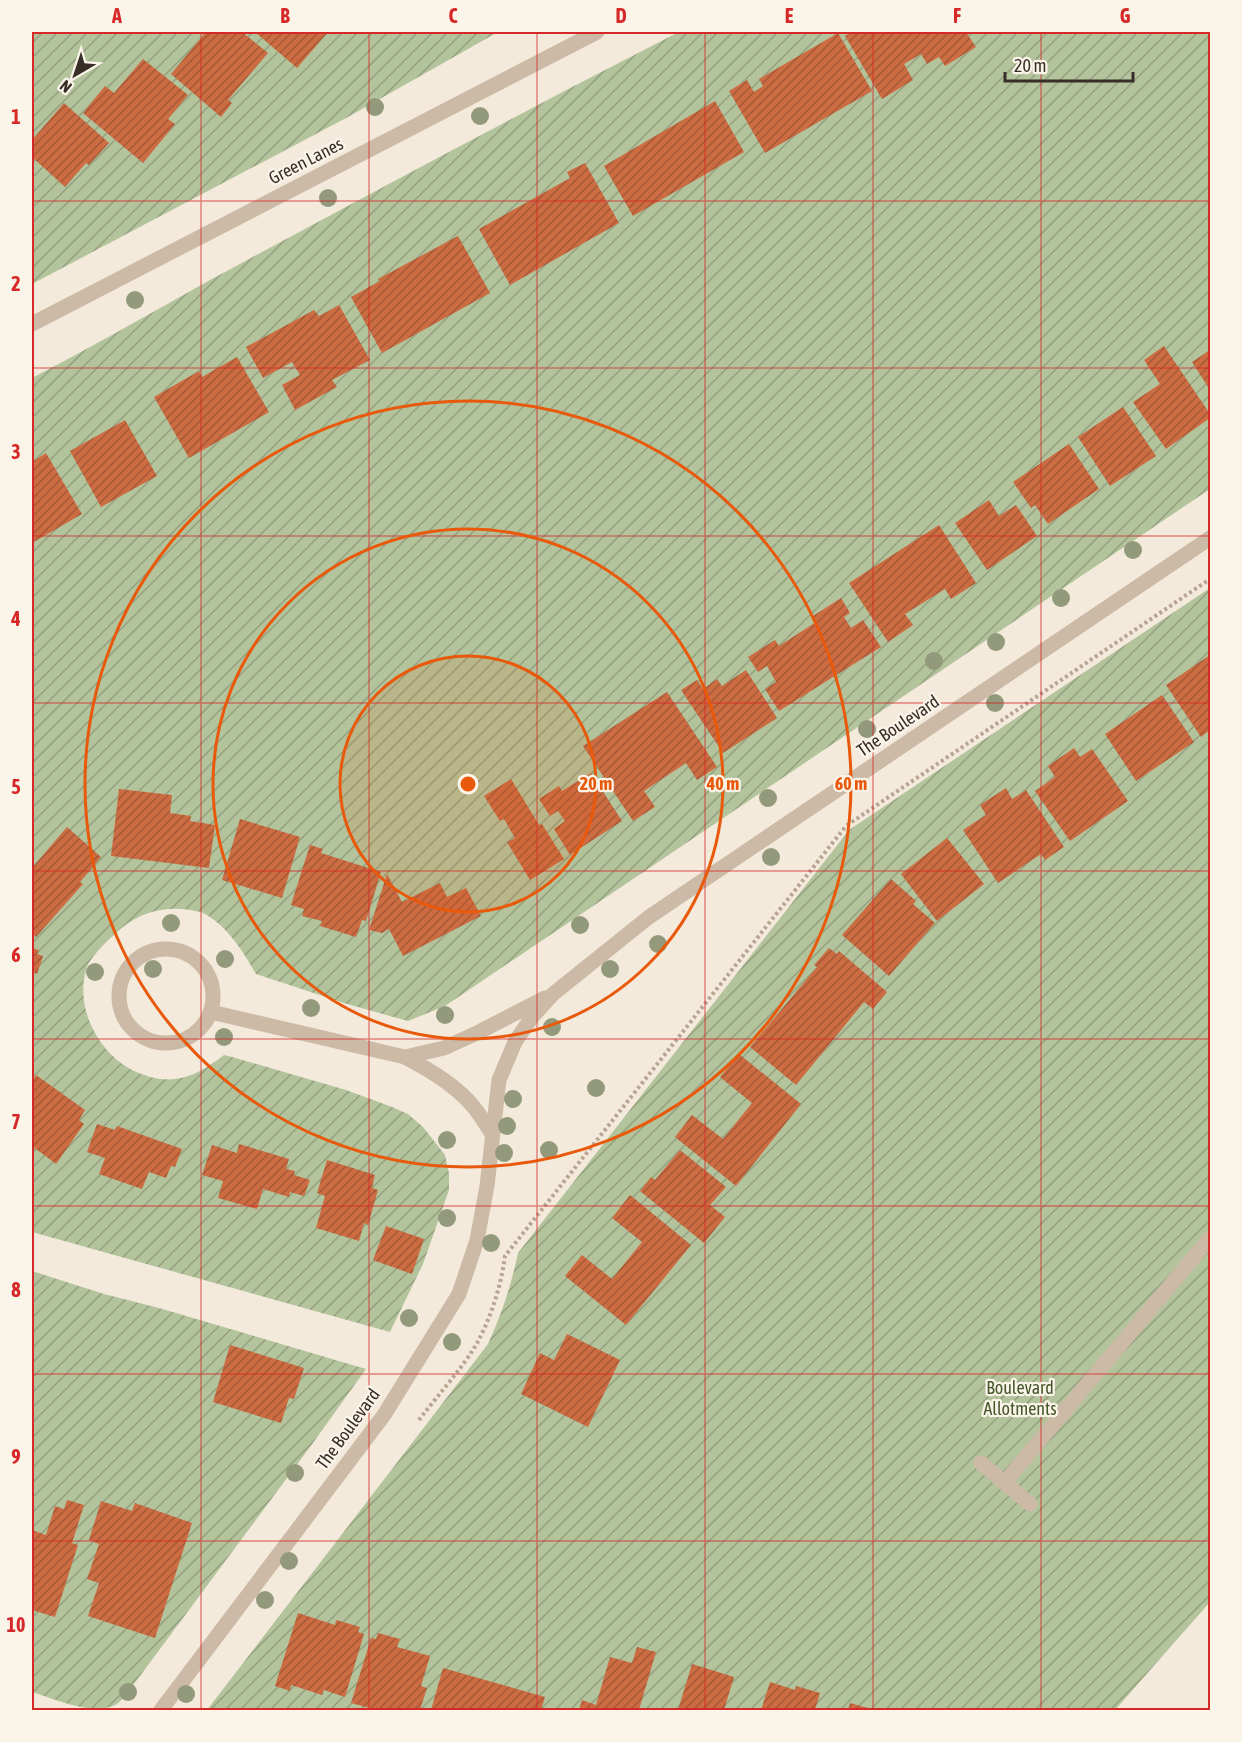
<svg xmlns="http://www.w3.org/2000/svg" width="1242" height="1742" font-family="'Asap Condensed',sans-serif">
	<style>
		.garden { fill: url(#garden-furrows) }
		.building { fill: url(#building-hatch) }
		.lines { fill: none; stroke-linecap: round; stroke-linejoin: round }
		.path { stroke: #b8a491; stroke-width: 4; stroke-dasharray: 3 3; stroke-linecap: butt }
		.minor { stroke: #ccbaa7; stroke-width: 15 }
		.tree { fill: #939a7b }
		.grid { fill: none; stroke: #d62828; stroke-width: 1.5; stroke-opacity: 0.55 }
		.ring { fill: none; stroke: #e8590c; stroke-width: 3 }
		.labels { text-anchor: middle; stroke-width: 4.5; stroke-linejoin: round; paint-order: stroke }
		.street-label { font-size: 18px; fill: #382e28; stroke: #fbf4e9 }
		.park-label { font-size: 18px; fill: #45582b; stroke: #fbf4e9 }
		.centre { fill: #e8590c; stroke: #fbf4e9; stroke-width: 3 }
		.ring-label { font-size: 18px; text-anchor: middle; font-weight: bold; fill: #e8590c; stroke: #fbf4e9; stroke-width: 4.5; stroke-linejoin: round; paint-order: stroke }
		.neatline { fill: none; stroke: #d62828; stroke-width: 2 }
		.grid-label { font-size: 20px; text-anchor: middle; font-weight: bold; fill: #d62828 }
	</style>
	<defs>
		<pattern id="garden-furrows" width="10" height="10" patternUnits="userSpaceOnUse" patternTransform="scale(1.5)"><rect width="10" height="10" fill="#b3c39b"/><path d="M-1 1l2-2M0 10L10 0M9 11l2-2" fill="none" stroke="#939f7e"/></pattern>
		<pattern id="building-hatch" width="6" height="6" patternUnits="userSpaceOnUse" patternTransform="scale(1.5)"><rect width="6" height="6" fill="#cc6c42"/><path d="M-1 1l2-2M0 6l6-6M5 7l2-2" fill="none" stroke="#a75937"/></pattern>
	</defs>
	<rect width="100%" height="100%" fill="#f3eadc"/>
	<!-- garden -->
	<path class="garden" d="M32,32H498L348,117L32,284Z
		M679,32H1210V489L445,1006L408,1021L347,1004L256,974C244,953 226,924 203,913C199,911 194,911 190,910C161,905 135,914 115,934C106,942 89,958 86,970C75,1008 98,1052 132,1070C170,1088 193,1079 224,1055L232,1057L346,1090L392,1107L408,1114L423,1127L445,1155L449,1174V1190L423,1264L390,1332L32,1232V378C92,347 151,313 210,280C366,196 522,112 679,32Z
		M1210,588V1602L1115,1710H207L488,1344C502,1313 511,1286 518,1253L849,830Z
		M32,1271L104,1294L159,1308L366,1369L310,1447L131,1688C126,1694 121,1702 115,1705C91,1716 55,1699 32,1692Z"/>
	<!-- building -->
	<path class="building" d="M203,32H242L268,53L228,100L232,103L221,117L171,74L205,33Z
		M255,32H328L297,68Z
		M852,32H966L976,47L945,66L939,57L927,64L921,54L904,64L913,80L882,99L845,36Z
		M838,33L872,91L765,153L729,91L747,80L754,92L763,86L759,79Z
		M143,59L188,95L168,119L175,124L143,163L83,113L105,86L114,93Z
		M715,101L744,152L633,216L604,166Z
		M64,103L109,143L89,165L86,163L65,187L32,157V140Z
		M585,163L619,223L510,285L479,229L570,178L567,172Z
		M458,236L490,293L382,353L351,297L380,281L378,279Z
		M339,305L370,360L332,380L337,387L295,410L282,385L300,375L292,362L263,378L246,347L314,310L319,316Z
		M1164,346L1210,414V418L1166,449L1133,402L1160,384L1144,360Z
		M1210,350V390L1192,362Z
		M237,357L269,412L189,458L154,397L199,371L202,377Z
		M1123,407L1156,456L1110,486L1078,437Z
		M125,420L157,476L101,507L70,451Z
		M1069,444L1099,489L1048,524L1035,505L1031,508L1013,482Z
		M46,453L82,514L32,543V462Z
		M989,500L999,516L1016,505L1037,536L987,570L955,523Z
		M939,525L976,583L951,599L945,589L905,614L913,625L888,642L849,583Z
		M841,598L850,613L844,617L851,628L863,620L881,647L779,711L765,689L776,682L767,666L758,672L748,657L775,640L779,646L816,622L813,616Z
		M1210,655V730L1201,737L1166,685Z
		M746,670L777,718L723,753L681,690L697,680L703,689L717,679L722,686Z
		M667,692L717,767L697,780L686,763L644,791L655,807L633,821L583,746Z
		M1162,695L1194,742L1136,781L1105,734Z
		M1074,748L1080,757L1092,749L1128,801L1070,841L1035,791L1055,777L1048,766Z
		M591,773L622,821L570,855L554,829L565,821L558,811L550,816L539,799L559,786L562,791Z
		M511,779L539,825L542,824L564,859L530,880L507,842L515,838L504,819L500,821L484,796Z
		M1006,788L1012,799L1026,790L1064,847L1045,860L1041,854L998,883L963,830L986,815L980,805Z
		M119,789L172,795L170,813L191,816L190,821L215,825L209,868L111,856Z
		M240,819L300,837L282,898L222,880Z
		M67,827L101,857L80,882L83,884L36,937L32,933V868Z
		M947,838L984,884L937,921L901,874Z
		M310,845L323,849L321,853L381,872L366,921L362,920L356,937L320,926L322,921L302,916L304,909L291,905Z
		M387,874L402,902L440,883L447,897L466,888L481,916L403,956L389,929L382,933L369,930Z
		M891,879L916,901L913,904L935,923L889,976L842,935Z
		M32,948L39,950L37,954L43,956L37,974L32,972Z
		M829,948L837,954L839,951L887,992L873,1009L864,1002L796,1085L750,1047L817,967L814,965Z
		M739,1054L801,1104L736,1186L675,1137L692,1115L723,1139L752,1103L720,1077Z
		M36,1075L85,1110L79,1120L84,1124L56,1164L32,1146V1082Z
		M97,1124L115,1130L117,1126L182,1149L175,1167L171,1166L166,1178L149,1172L142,1189L99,1174L105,1158L87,1152Z
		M239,1144L289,1159L286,1169L295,1171L294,1175L310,1180L304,1196L290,1192L289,1197L263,1189L257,1209L218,1198L223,1181L202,1175L212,1145L237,1153Z
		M680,1150L726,1187L710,1205L725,1217L704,1243L640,1191L651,1177L655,1180Z
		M327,1160L375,1175L372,1188L378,1190L368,1225L364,1223L359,1241L316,1228L325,1196L317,1193Z
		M630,1195L691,1245L626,1325L565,1276L582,1255L612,1279L642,1242L612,1218Z
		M386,1226L424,1239L412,1274L373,1260Z
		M567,1334L620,1360L588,1427L521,1394L540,1353L554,1360Z
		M230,1345L304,1368L294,1399L289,1398L281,1423L213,1402Z
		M67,1500L84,1505L72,1543L78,1545L55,1617L32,1610V1530L46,1535L55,1506L64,1509Z
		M101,1501L132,1511L135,1503L192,1523L155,1638L88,1616L99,1583L87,1579L99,1544L89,1540Z
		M298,1613L335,1625L336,1620L360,1627L358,1632L364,1634L345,1697L324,1690L322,1695L291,1685L290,1691L275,1686Z
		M378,1633L400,1639L397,1647L430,1656L421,1686L427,1688L420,1710H377L351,1703L371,1638L376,1639Z
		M637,1647L656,1652L639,1710H579L582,1700L596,1705L610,1657L632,1663Z
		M692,1664L734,1677L724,1710H678Z
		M443,1668L545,1697L541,1710H431Z
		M770,1682L795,1690L796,1686L820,1693L815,1710H761Z
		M850,1703L875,1710H848Z"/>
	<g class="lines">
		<!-- path -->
		<path class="path" d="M419,1420C437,1396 461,1370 476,1345C491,1318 501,1286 505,1256L846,826L1210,579"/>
		<!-- minor -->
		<path class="minor" d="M32,324L597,32
			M119 996a47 47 0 1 1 94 0a47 47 0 1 1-94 0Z
			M211,1012L405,1057C430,1070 459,1087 476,1110C482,1118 487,1126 492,1134
			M405,1057L444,1048L477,1033L545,998
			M981,1463L1030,1504
			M1004,1483L1210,1238
			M161,1710L384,1415L459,1294L477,1240L487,1186L499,1080L515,1042L532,1017L553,994L649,917L1210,538"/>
	</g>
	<!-- trees -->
	<g class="tree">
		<circle cx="375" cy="107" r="9"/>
		<circle cx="480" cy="116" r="9"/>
		<circle cx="328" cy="198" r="9"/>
		<circle cx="135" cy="300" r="9"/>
		<circle cx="1133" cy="550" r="9"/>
		<circle cx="1061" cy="598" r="9"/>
		<circle cx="996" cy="642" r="9"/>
		<circle cx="934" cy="661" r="9"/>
		<circle cx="995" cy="703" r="9"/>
		<circle cx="867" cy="729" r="9"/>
		<circle cx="768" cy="798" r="9"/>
		<circle cx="771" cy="857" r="9"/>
		<circle cx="171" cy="923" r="9"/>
		<circle cx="580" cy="925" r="9"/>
		<circle cx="658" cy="944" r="9"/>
		<circle cx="225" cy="959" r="9"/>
		<circle cx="153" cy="969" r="9"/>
		<circle cx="610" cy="969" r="9"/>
		<circle cx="95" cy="972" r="9"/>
		<circle cx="311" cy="1008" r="9"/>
		<circle cx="445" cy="1015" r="9"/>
		<circle cx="552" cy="1027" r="9"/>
		<circle cx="224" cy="1037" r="9"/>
		<circle cx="596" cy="1088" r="9"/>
		<circle cx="513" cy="1099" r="9"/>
		<circle cx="507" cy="1126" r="9"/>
		<circle cx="447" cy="1140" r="9"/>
		<circle cx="549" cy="1150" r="9"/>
		<circle cx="504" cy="1153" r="9"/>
		<circle cx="447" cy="1218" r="9"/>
		<circle cx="491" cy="1243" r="9"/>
		<circle cx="409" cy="1318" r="9"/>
		<circle cx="452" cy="1342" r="9"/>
		<circle cx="295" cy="1473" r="9"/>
		<circle cx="289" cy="1561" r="9"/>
		<circle cx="265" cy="1600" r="9"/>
		<circle cx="128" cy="1692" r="9"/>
		<circle cx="186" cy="1694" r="9"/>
	</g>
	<!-- grid -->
	<path class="grid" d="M201,32V1710M369,32V1710M537,32V1710M705,32V1710M873,32V1710M1041,32V1710M32,201H1210M32,368H1210M32,536H1210M32,703H1210M32,871H1210M32,1039H1210M32,1206H1210M32,1374H1210M32,1541H1210"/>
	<!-- distance rings -->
	<circle cx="468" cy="784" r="128" fill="#e8590c" fill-opacity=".12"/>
	<g class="ring">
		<circle cx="468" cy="784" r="128"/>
		<circle cx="468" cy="784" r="255"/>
		<circle cx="468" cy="784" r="383"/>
	</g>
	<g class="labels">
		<!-- street labels -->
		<g class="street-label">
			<text transform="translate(306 161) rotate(-27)" y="6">Green Lanes</text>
			<text transform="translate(898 726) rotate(-34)" y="6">The Boulevard</text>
			<text transform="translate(348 1429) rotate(-54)" y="6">The Boulevard</text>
		</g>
		<!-- park labels -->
		<g class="park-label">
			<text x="1020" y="1394">Boulevard<tspan x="1020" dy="21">Allotments</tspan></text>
		</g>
	</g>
	<circle cx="468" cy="784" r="9" class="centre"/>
	<g class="ring-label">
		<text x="596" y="790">20 m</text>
		<text x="723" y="790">40 m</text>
		<text x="851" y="790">60 m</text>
	</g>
	<!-- border -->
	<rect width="1242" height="1742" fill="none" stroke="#fbf4e9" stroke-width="66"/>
	<!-- north arrow -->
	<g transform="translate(75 75) rotate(219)" stroke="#fbf4e9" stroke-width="4.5" paint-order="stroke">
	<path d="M0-4.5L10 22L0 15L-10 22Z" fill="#382e28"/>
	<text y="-9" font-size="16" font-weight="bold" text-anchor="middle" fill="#382e28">N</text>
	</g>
	<!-- scale -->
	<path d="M1005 72v9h128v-9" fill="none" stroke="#382e28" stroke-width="3"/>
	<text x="1014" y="72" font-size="18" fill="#382e28" stroke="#fbf4e9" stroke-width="4.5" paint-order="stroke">20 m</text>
	<rect x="33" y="33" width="1176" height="1676" class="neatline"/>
	<g class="grid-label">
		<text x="117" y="23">A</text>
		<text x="285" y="23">B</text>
		<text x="453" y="23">C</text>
		<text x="621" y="23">D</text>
		<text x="789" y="23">E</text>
		<text x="957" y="23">F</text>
		<text x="1125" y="23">G</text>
		<text x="16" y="124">1</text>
		<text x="16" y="291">2</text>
		<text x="16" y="459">3</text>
		<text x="16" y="626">4</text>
		<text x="16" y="794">5</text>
		<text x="16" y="962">6</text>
		<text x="16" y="1129">7</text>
		<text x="16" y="1297">8</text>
		<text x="16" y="1464">9</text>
		<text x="16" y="1632">10</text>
	</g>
</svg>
